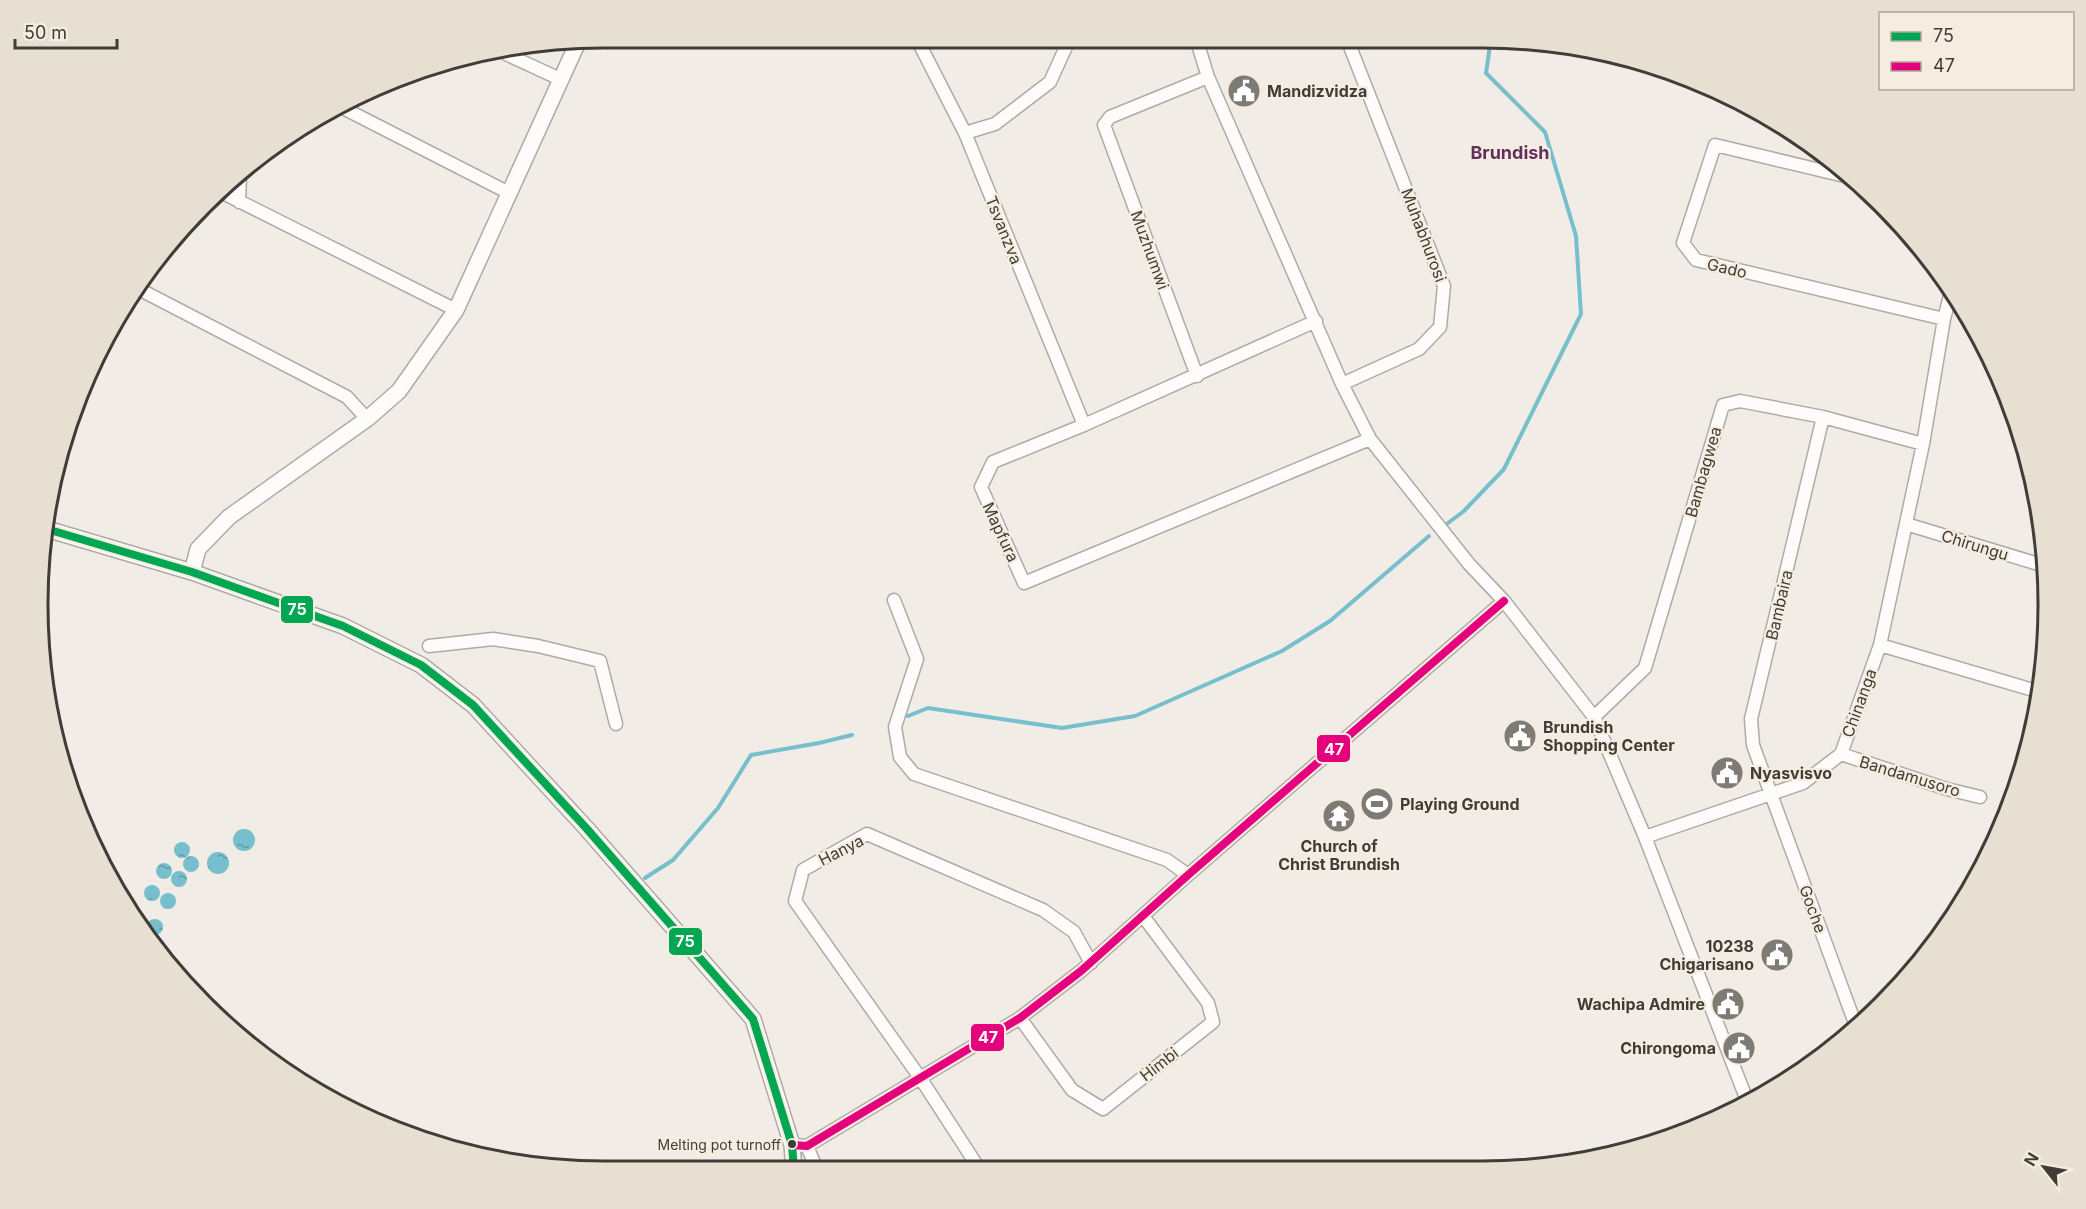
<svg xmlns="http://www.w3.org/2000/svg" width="2086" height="1209" font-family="Inter,sans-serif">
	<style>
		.water { fill: url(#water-ripples) }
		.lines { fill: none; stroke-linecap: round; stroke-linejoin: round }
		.stream { stroke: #77bfcd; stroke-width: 4 }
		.minor-casing { stroke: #aeaba6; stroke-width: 15 }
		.tertiary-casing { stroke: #aeaba6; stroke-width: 18 }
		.minor { stroke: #fdfcfb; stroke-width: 12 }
		.tertiary { stroke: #fdfcfb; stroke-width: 15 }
		.bus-1-casing { stroke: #f6ede0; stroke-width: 12 }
		.bus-2-casing { stroke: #f6ede0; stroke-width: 12 }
		.bus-1 { stroke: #00a651; stroke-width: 8 }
		.bus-2 { stroke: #e5007d; stroke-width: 8 }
		.bus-dot { fill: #403c37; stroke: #f6ede0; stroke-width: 2 }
		.labels { text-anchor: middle; stroke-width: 4.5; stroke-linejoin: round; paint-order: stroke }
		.bus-label { font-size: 14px; fill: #403c37; stroke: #f6ede0; text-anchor: end }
		.poi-label { font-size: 16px; font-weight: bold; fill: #403c37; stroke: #f6ede0; text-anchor: start }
		.street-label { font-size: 16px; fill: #403c37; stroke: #f6ede0 }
		.neighbourhood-label { font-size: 18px; font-weight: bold; fill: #632f5e; stroke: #f6ede0 }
		.rim { fill: none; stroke: #403c37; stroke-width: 3 }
		.line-badge { stroke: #f6ede0; stroke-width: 2 }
		.badge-label { font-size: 16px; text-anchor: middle; font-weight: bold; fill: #fff }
	</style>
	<defs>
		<pattern id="water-ripples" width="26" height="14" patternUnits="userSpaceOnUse" patternTransform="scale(1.5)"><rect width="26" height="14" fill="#77bfcd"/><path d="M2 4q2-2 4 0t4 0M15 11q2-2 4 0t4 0" fill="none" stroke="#639ca7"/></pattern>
	</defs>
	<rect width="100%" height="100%" fill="#f1ece5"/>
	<!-- water -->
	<path class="water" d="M233 840a11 11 0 1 1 22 0a11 11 0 1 1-22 0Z
		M174 850a8 8 0 1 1 16 0a8 8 0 1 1-16 0Z
		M207 863a11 11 0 1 1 22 0a11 11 0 1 1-22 0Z
		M183 864a8 8 0 1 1 16 0a8 8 0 1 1-16 0Z
		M156 871a8 8 0 1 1 16 0a8 8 0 1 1-16 0Z
		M171 879a8 8 0 1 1 16 0a8 8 0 1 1-16 0Z
		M144 893a8 8 0 1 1 16 0a8 8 0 1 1-16 0Z
		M160 901a8 8 0 1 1 16 0a8 8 0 1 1-16 0Z
		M147 927a8 8 0 1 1 16 0a8 8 0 1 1-16 0Z"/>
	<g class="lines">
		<!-- stream -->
		<path class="stream" d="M1448,523L1464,511L1504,469L1581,314L1576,236L1545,132L1486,73L1491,39
			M908,716L928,708L1062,728L1135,716L1282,651L1330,621L1429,536
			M645,878L673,860L718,808L751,755L819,743L852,735"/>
		<defs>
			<path id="minor" d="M920,38L921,47L965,133L1084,425
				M1196,38L1208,77L1342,384L1370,439L1469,564L1504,601L1594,717L1645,837L1748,1103
				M506,54L560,79
				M345,109L509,193
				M965,133L995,124L1050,82L1070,38
				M1849,177L1715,145L1683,243L1696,260L1944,319
				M223,193L456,310
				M239,202L240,176
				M135,287L347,397L367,419
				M1316,321L1084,425L993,462L981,487L1024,583L1370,439
				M1197,376L1104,125L1110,117L1208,77
				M1342,384L1419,349L1440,327L1444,286L1347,39
				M1823,417L1751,719L1753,745L1856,1026
				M1906,524L2045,566
				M894,600L917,659L895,727L900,757L914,774L1167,860L1188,875
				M1880,645L2040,692
				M429,646L493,639L538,646L600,661L616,724
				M1594,717L1645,668L1723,405L1740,401L1823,417L1923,444
				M1841,754L1947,789L1980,797
				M1645,837L1803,783L1841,754L1880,645L1923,444L1944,319L1952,288
				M1020,1018L1072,1090L1103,1109L1213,1022L1208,1003L1143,916
				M792,1145L807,1146L1020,1018L1081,971L1188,875L1504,601
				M807,1146L817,1170
				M980,1170L921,1079L795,901L803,870L867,834L1043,910L1074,932L1091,963"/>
			<path id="tertiary" d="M50,530L192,572L343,626L421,665L473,705L587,829L753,1019L792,1145L794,1170
				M192,572L198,549L229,517L367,419L399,391L456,310L578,42"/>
		</defs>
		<!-- minor casing -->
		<use href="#minor" class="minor-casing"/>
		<!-- tertiary casing -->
		<use href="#tertiary" class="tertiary-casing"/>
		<!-- minor -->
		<use href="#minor" class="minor"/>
		<!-- tertiary -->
		<use href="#tertiary" class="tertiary"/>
		<defs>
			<path id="bus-1" d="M50,530L192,572L343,626L421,665L473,705L587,829L753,1019L792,1145L794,1170"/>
			<path id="bus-2" d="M792,1145L807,1146L1020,1018L1081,971L1188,875L1504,601"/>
		</defs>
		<!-- bus-1 casing -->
		<use href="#bus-1" class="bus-1-casing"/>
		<!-- bus-2 casing -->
		<use href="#bus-2" class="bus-2-casing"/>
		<!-- bus-1 -->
		<use href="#bus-1" class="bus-1"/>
		<!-- bus-2 -->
		<use href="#bus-2" class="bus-2"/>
	</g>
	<!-- icons -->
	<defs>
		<symbol id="civic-disc" viewBox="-11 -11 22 22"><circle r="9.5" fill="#7e7a74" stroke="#f6ede0"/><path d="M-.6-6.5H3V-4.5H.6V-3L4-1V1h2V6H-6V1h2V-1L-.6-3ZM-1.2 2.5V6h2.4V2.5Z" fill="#fff"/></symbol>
		<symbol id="stadium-disc" viewBox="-11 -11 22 22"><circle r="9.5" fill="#7e7a74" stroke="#f6ede0"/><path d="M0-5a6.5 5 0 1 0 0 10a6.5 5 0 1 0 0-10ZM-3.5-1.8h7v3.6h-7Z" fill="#fff"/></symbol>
		<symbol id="temple-disc" viewBox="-11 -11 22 22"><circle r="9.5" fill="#7e7a74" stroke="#f6ede0"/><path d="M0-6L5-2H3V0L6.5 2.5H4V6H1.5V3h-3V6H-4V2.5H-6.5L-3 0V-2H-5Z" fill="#fff"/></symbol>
	</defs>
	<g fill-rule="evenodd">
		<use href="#civic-disc" x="1225" y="72" width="38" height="38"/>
		<use href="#civic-disc" x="1501" y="717" width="38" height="38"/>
		<use href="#civic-disc" x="1708" y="754" width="38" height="38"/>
		<use href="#stadium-disc" x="1358" y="785" width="38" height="38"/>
		<use href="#temple-disc" x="1320" y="797" width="38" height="38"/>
		<use href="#civic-disc" x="1758" y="936" width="38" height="38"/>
		<use href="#civic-disc" x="1709" y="985" width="38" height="38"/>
		<use href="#civic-disc" x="1720" y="1029" width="38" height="38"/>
	</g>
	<!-- markers -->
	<circle class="bus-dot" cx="792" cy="1144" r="5"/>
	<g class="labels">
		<!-- bus labels -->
		<g class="bus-label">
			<text x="781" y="1150">Melting pot turnoff</text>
		</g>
		<!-- poi labels -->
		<g class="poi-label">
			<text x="1267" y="97">Mandizvidza</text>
			<text x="1543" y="733">Brundish<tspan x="1543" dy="18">Shopping Center</tspan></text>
			<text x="1750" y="779">Nyasvisvo</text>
			<text x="1400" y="810">Playing Ground</text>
			<text x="1339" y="852" text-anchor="middle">Church of<tspan x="1339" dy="18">Christ Brundish</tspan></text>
			<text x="1754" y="952" text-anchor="end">10238<tspan x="1754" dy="18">Chigarisano</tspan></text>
			<text x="1705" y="1010" text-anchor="end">Wachipa Admire</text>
			<text x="1716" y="1054" text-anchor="end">Chirongoma</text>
		</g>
		<!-- street labels -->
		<g class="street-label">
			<text transform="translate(1004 230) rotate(68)" y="6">Tsvanzva</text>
			<text transform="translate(1424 235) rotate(69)" y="6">Muhabhurosi</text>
			<text transform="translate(1150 250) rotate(70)" y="6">Muzhumwi</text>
			<text transform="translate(1727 268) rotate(13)" y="6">Gado</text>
			<text transform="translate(1703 472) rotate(-74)" y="6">Bambagwea</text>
			<text transform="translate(1001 532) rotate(65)" y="6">Mapfura</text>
			<text transform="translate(1975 545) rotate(17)" y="6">Chirungu</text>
			<text transform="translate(1779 605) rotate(-77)" y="6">Bambaira</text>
			<text transform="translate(1859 703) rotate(-70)" y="6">Chinanga</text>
			<text transform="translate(1910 776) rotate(17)" y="6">Bandamusoro</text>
			<text transform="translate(841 850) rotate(-27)" y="6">Hanya</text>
			<text transform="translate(1813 909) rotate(70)" y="6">Goche</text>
			<text transform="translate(1159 1064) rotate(-38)" y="6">Himbi</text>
		</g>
		<!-- neighbourhood labels -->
		<g class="neighbourhood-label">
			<text x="1510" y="159">Brundish</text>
		</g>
	</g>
	<!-- crop -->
	<path d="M0 0H2086V1209H0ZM604 48H1482A556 556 0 0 1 2038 604V605A556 556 0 0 1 1482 1161H604A556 556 0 0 1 48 605V604A556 556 0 0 1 604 48Z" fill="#e7dfd2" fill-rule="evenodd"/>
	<path class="rim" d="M604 48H1482A556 556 0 0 1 2038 604V605A556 556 0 0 1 1482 1161H604A556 556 0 0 1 48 605V604A556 556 0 0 1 604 48Z"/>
	<g class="line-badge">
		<rect x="280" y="595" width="34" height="29" rx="6" fill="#00a651"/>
		<rect x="1316" y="734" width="35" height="29" rx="6" fill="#e5007d"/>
		<rect x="668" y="927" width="35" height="29" rx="6" fill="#00a651"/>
		<rect x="970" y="1023" width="35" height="29" rx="6" fill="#e5007d"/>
	</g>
	<g class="badge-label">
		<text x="297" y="615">75</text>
		<text x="1334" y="755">47</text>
		<text x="685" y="947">75</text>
		<text x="988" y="1043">47</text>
	</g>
	<!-- legend -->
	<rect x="1879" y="12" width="195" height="78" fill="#f6ede0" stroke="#ada69c" stroke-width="1.5"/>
	<rect x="1891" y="32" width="30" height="9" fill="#00a651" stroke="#ada69c" stroke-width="1.5"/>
	<text x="1933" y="42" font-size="18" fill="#403c37">75</text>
	<rect x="1891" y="62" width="30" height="9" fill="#e5007d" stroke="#ada69c" stroke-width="1.5"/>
	<text x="1933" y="72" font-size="18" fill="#403c37">47</text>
	<!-- north arrow -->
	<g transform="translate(2044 1167) rotate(301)" stroke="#f6ede0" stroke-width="4.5" paint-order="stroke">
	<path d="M0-4.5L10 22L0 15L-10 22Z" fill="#403c37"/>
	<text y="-9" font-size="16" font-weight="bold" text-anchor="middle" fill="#403c37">N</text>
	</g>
	<!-- scale -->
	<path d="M15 39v9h102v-9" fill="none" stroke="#403c37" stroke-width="3"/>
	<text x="24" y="39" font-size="18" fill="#403c37" stroke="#f6ede0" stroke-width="4.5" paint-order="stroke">50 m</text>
</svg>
